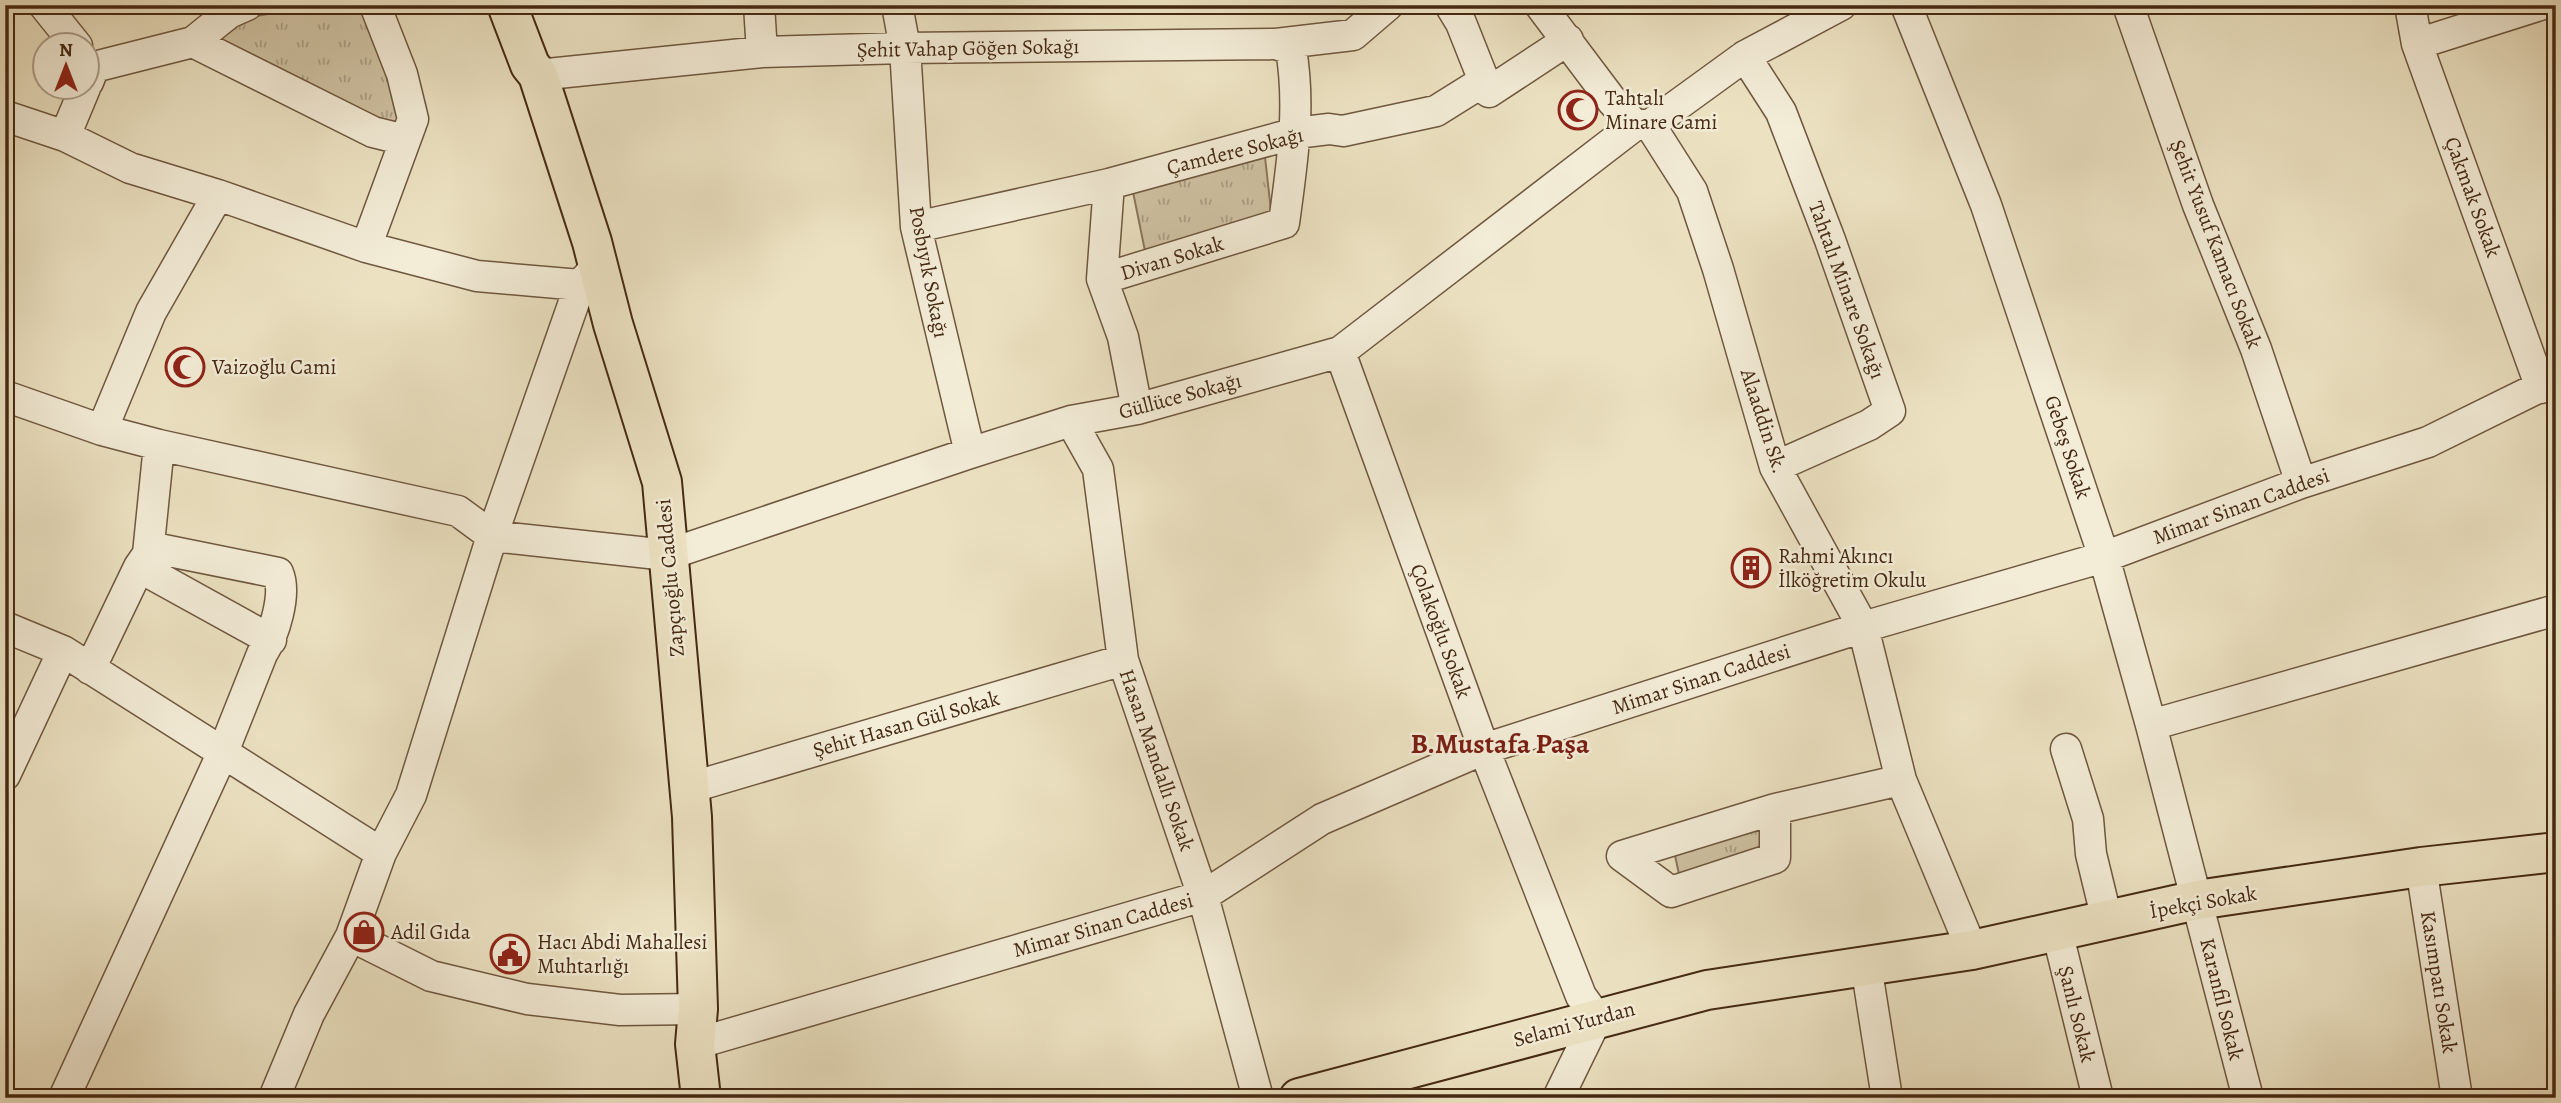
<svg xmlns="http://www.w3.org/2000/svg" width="2561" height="1103" font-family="Alegreya,serif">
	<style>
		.grass { fill: url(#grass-tufts); stroke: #8a765c; stroke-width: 2 }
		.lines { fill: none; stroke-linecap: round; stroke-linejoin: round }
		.minor-casing { stroke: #6f573f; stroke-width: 33 }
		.major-casing { stroke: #452913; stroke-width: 42 }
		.minor { stroke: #f3ecd7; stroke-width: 30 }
		.major { stroke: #ece2c2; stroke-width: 38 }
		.labels { text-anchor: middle; stroke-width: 5; stroke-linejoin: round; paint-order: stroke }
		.street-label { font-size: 21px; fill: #452913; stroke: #f3ecd7 }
		.poi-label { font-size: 21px; fill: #452913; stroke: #f3ecd7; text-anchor: start }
		.district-label { font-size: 28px; font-weight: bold; fill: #7a1f14; stroke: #f3ecd7 }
	</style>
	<defs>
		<pattern id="grass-tufts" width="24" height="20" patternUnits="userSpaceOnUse" patternTransform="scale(1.75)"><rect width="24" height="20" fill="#d0c3a4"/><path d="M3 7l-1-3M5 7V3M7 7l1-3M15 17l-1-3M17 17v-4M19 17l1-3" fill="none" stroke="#ab9e84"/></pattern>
	</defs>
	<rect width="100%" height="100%" fill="#ece2c2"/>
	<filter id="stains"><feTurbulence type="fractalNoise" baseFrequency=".00286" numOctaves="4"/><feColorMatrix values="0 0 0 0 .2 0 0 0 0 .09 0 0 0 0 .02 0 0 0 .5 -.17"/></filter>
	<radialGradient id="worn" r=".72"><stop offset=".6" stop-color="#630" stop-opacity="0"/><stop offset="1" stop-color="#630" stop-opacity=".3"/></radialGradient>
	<!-- grass -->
	<path class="grass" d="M317,5H359L374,18L401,123L388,126L210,40L251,17Z
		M1264,148L1272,220L1146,256L1132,187Z
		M1768,820L1767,856L1680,879L1673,846Z"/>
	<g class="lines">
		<defs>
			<path id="minor" d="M44,5L77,46
				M759,5L762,52
				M897,5L905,48L916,227L970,453
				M1450,5L1461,23L1484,81
				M1540,5L1613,102L1635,125H1650L1745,56L1841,5
				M1906,5L1986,205L2104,557L2151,725L2248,1098
				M2128,5L2198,205L2256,349L2301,483
				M2410,5L2417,44L2541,388
				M193,42L373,132L405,140
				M2417,44L2540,5
				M1745,56L1781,112L1830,240L1890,411L1869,425L1775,467
				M538,75L762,52L905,48L1276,44L1353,35L1388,5
				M88,82L94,67L193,42L229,13L247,5
				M5,116L65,136L130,168L218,195L366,247L477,276L580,285
				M1650,125L1692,191L1718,269L1775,467L1863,627L1901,780L1972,950
				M65,136L85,88
				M1109,184L1102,279L1123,337L1137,409
				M916,227L1109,184L1296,133L1329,129L1343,131L1436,111L1484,81L1489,92L1568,40
				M366,247L413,119L402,74L375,5
				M1102,279L1284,223C1292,163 1301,109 1291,49L1276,44
				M1340,352L1484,749L1581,996L1597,1018L1558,1098
				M5,396L102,430L159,445L458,511L492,536L667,555L970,453L1071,421L1137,409L1340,352L1635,125
				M1071,421L1098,469L1123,660L1203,896L1258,1098
				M102,430L151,312L218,195
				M139,567L271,640
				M5,627L63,651L381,853
				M90,669L139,567L148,554L159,445
				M2151,725L2556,610
				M2066,749L2088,819L2091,854L2107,920
				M5,775L63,651
				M689,788L1123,660
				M1775,809L1622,856L1671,892L1775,858V809L1901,780
				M2421,867L2457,1098
				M2057,931L2098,1098
				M351,936L431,976L527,999L620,1010L698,1009
				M1866,965L1887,1098
				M695,1044L1203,896L1322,819L1484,749L1863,627L2104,557L2301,483L2428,442L2556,379
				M64,1098L223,752L262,654C274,635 287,594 278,573L149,547
				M274,1098L309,1014L351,936L381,853L411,795L492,536L580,285L599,264"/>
			<path id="major" d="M507,5L530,65L538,75L592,242L613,324L662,482L692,817L698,1009L695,1044L701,1098
				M1299,1098L1707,990L1972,950L2197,900L2421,867L2556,852"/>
		</defs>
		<!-- minor casing -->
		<use href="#minor" class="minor-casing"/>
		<!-- major casing -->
		<use href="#major" class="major-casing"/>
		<!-- minor -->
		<use href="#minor" class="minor"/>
		<!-- major -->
		<use href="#major" class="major"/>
	</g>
	<!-- icons -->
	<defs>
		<symbol id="mosque-ring" viewBox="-11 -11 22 22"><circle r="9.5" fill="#f3ecd7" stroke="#8f2418" stroke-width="1.5"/><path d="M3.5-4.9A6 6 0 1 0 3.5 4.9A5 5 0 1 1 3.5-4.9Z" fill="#8f2418"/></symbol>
		<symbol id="building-ring" viewBox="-11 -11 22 22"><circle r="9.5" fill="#f3ecd7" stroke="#8f2418" stroke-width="1.5"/><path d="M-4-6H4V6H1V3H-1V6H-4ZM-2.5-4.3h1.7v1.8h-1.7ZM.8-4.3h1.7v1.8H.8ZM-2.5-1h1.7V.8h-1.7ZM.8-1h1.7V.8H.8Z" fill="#8f2418"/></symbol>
		<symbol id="shop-ring" viewBox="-11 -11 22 22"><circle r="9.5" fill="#f3ecd7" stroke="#8f2418" stroke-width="1.5"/><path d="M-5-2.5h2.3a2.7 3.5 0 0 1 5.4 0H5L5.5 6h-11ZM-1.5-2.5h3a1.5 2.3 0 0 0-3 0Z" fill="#8f2418"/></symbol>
		<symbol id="civic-ring" viewBox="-11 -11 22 22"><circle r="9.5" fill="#f3ecd7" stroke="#8f2418" stroke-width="1.5"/><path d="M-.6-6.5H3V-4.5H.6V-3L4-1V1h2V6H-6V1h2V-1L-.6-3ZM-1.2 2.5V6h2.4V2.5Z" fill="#8f2418"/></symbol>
	</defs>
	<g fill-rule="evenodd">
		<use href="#mosque-ring" x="1556" y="88" width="44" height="44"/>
		<use href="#mosque-ring" x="163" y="345" width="44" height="44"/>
		<use href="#building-ring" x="1729" y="546" width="44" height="44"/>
		<use href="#shop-ring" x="342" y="910" width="44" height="44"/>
		<use href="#civic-ring" x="488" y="932" width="44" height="44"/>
	</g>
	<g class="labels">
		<!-- street labels -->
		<g class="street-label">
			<text transform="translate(968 48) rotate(-1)" y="7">Şehit Vahap Göğen Sokağı</text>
			<text transform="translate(1235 151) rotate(-14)" y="7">Çamdere Sokağı</text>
			<text transform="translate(2473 197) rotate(70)" y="7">Çakmak Sokak</text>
			<text transform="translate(2216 244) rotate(69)" y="7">Şehit Yusuf Kamacı Sokak</text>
			<text transform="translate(1172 258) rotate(-17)" y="7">Divan Sokak</text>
			<text transform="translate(929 272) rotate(79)" y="7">Posbıyık Sokağı</text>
			<text transform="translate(1847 290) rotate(70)" y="7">Tahtalı Minare Sokağı</text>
			<text transform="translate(1180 396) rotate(-15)" y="7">Güllüce Sokağı</text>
			<text transform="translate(1764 421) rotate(72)" y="7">Alaaddin Sk.</text>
			<text transform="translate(2068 447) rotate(72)" y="7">Gebeş Sokak</text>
			<text transform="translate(2241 506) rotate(-20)" y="7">Mimar Sinan Caddesi</text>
			<text transform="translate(670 578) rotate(-95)" y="7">Zapçıoğlu Caddesi</text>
			<text transform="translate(1441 631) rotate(70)" y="7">Çolakoğlu Sokak</text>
			<text transform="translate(1701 679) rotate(-18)" y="7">Mimar Sinan Caddesi</text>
			<text transform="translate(906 724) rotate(-16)" y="7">Şehit Hasan Gül Sokak</text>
			<text transform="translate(1157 760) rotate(71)" y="7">Hasan Mandallı Sokak</text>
			<text transform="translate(2203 902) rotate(-10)" y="7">İpekçi Sokak</text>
			<text transform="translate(1103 925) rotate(-16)" y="7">Mimar Sinan Caddesi</text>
			<text transform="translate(2439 982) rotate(81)" y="7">Kasımpatı Sokak</text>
			<text transform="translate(2222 999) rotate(76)" y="7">Karanfil Sokak</text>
			<text transform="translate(2077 1014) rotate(76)" y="7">Şanlı Sokak</text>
			<text transform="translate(1574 1024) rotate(-15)" y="7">Selami Yurdan</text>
		</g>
		<!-- poi labels -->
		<g class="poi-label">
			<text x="1605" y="105">Tahtalı<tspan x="1605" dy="24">Minare Cami</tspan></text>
			<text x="212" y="374">Vaizoğlu Cami</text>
			<text x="1778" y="563">Rahmi Akıncı<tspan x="1778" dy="24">İlköğretim Okulu</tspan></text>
			<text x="391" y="939">Adil Gıda</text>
			<text x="537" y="949">Hacı Abdi Mahallesi<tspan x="537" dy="24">Muhtarlığı</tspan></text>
		</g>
		<!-- district labels -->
		<g class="district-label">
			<text x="1500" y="753">B.Mustafa Paşa</text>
		</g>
	</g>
	<!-- margin -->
	<rect width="2561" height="1103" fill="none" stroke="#ece2c2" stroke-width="28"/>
	<rect x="7" y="7" width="2547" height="1089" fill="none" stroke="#452913" stroke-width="3.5"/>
	<rect x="14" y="14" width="2533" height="1075" fill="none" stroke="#452913" stroke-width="2"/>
	<!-- north arrow -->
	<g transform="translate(66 66)"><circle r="33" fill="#f3ecd7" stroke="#ad9e89" stroke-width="2"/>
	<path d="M0-5L12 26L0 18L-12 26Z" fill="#8f2418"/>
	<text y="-10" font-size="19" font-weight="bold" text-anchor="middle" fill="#452913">N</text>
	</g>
	<rect width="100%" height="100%" filter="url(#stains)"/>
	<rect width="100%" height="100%" fill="url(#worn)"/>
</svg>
